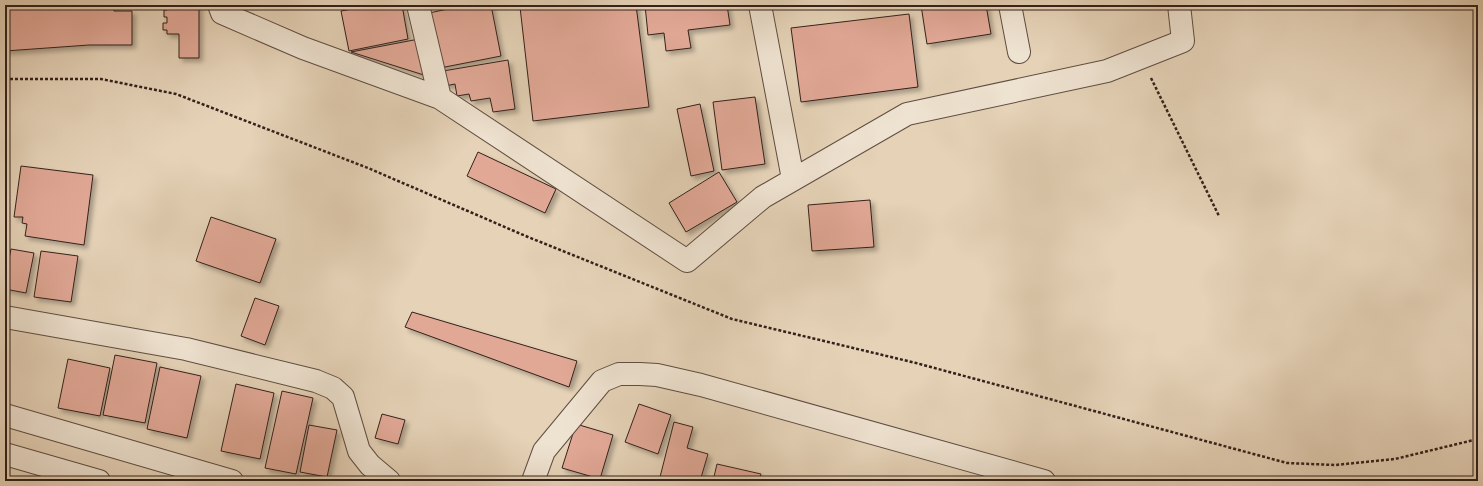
<svg xmlns="http://www.w3.org/2000/svg" width="1483" height="486" font-family="Vollkorn,serif">
	<style>
		.building { fill: #e1a896; stroke: #33211b; filter: url(#shadow) }
		.lines { fill: none; stroke-linecap: round; stroke-linejoin: round }
		.minor-casing { stroke: #604d42; stroke-width: 24 }
		.path { stroke: #33211b; stroke-width: 2.5; stroke-dasharray: 3 2; stroke-linecap: butt }
		.minor { stroke: #eee2d0; stroke-width: 22 }
	</style>
	<defs>
		<filter id="shadow"><feDropShadow dx="3.5" dy="3.5" stdDeviation="2" flood-color="#0004"/></filter>
	</defs>
	<rect width="100%" height="100%" fill="#e5d2b7"/>
	<filter id="stains"><feTurbulence type="fractalNoise" baseFrequency=".005" numOctaves="4"/><feColorMatrix values="0 0 0 0 .2 0 0 0 0 .09 0 0 0 0 .02 0 0 0 .5 -.17"/></filter>
	<radialGradient id="worn" r=".72"><stop offset=".6" stop-color="#630" stop-opacity="0"/><stop offset="1" stop-color="#630" stop-opacity=".3"/></radialGradient>
	<!-- building -->
	<path class="building" d="M5,5H114V11H132V45H89L5,51Z
		M167,5H199V58H179V34H167V30H163V23H167V17H164V10H167Z
		M374,5H402L408,39L349,51L341,11Z
		M467,5H491L501,56L440,68L429,13Z
		M537,5H636L649,107L533,121L520,7Z
		M645,5H727L730,25L688,30L691,48L666,51L664,33L648,35Z
		M921,5H986L991,34L927,44Z
		M909,14L918,87L801,102L791,28Z
		M419,39L427,76L351,52Z
		M508,60L515,109L493,112L490,98L471,101L469,94L457,96L455,84L445,86L443,71Z
		M755,97L765,164L722,170L713,102Z
		M700,104L714,171L691,176L677,109Z
		M478,152L556,189L545,213L467,176Z
		M21,166L93,175L84,245L25,236L27,224L22,223L23,217H14Z
		M719,172L737,202L686,232L669,203Z
		M870,200L874,247L812,251L808,205Z
		M211,217L276,239L260,283L196,261Z
		M11,249L34,253L26,293L5,289V278Z
		M41,251L78,256L71,302L34,297Z
		M255,298L279,306L265,345L241,336Z
		M412,312L577,361L569,387L405,327Z
		M115,355L157,363L145,423L103,415Z
		M68,359L110,368L100,416L58,408Z
		M160,367L201,376L187,438L147,429Z
		M236,384L274,393L260,459L221,451Z
		M282,391L313,398L296,474L265,468Z
		M639,404L671,415L658,454L625,442Z
		M382,414L405,420L398,444L375,438Z
		M674,422L693,427L687,448L708,454L700,481H659Z
		M576,424L613,435L600,479L562,468Z
		M309,425L337,430L327,477L300,472Z
		M717,464L761,474L759,481H713Z
		M792,478L810,481H792Z"/>
	<g class="lines">
		<defs>
			<path id="minor" d="M219,5L222,13L303,48L440,98
				M418,5L440,98L687,261L763,197L907,114L1107,71L1183,41L1179,5
				M760,5L793,179
				M1010,5L1019,52
				M5,317L186,349L316,381L333,388L343,397L359,451L370,465L389,481
				M5,415L232,481
				M5,454L99,481
				M533,481L544,451L602,381L619,374H640L657,375L701,385L1044,481"/>
		</defs>
		<!-- minor casing -->
		<use href="#minor" class="minor-casing"/>
		<!-- path -->
		<path class="path" d="M1151,78L1219,216
			M5,79H101L176,94L368,168L528,237L732,319L916,363L1287,463L1335,465L1395,459L1478,439"/>
		<!-- minor -->
		<use href="#minor" class="minor"/>
	</g>
	<!-- margin -->
	<rect width="1483" height="486" fill="none" stroke="#e5d2b7" stroke-width="20"/>
	<rect x="6" y="6" width="1471" height="474" fill="none" stroke="#33211b" stroke-width="2"/>
	<rect x="10" y="10" width="1463" height="466" fill="none" stroke="#33211b"/>
	<rect width="100%" height="100%" filter="url(#stains)"/>
	<rect width="100%" height="100%" fill="url(#worn)"/>
</svg>
